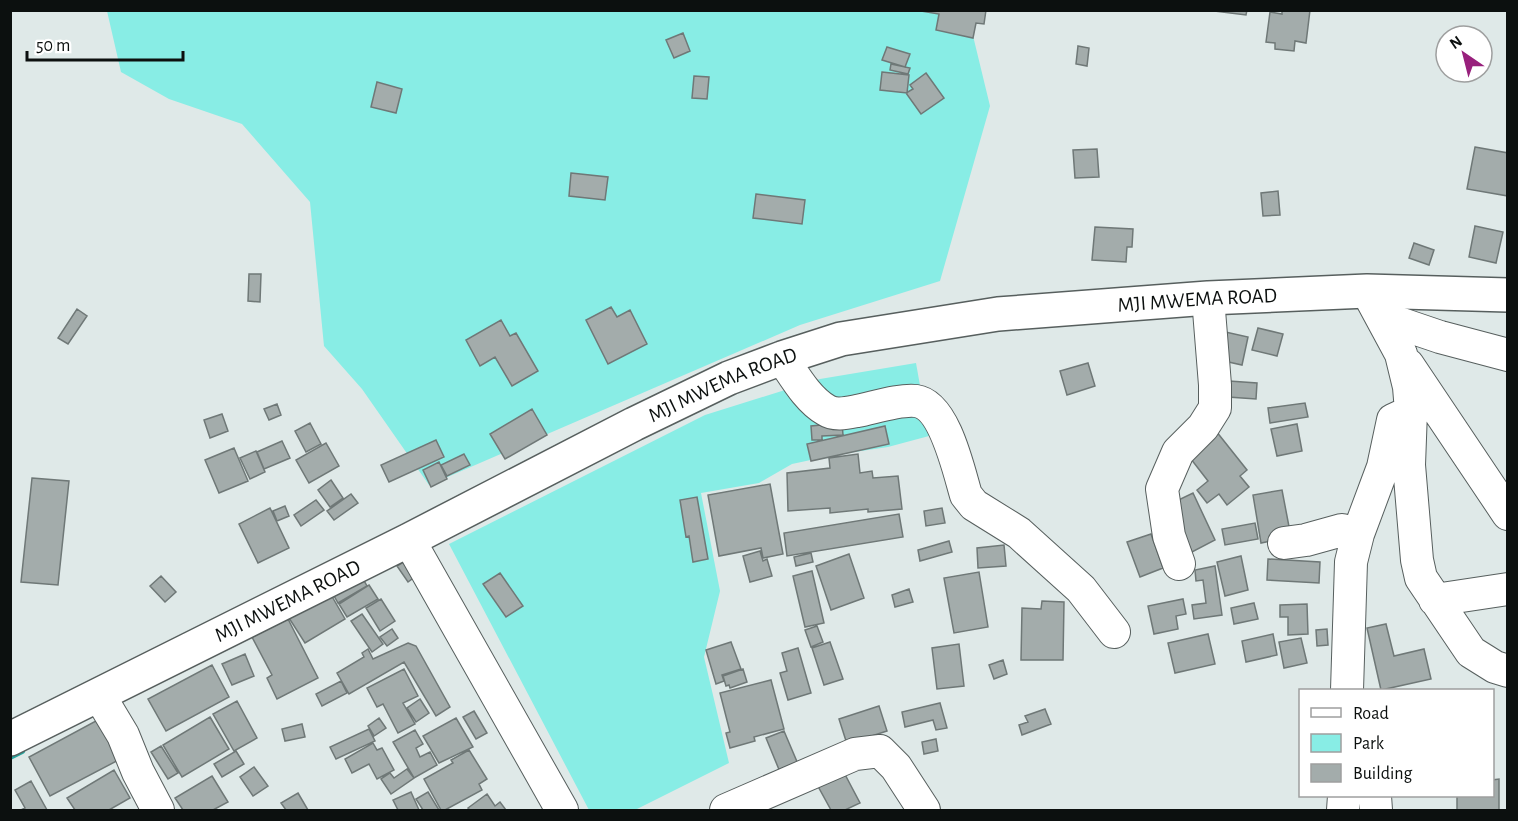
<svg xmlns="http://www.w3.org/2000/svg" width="1518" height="821" font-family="'Alegreya Sans',sans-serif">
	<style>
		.green { fill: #88ede5 }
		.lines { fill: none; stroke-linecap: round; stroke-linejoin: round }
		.stream { stroke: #28a69f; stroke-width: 6 }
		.building { fill: #a3acab; stroke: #6f7877; stroke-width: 1.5 }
		.minor-casing { stroke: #575f5e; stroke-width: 34 }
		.major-casing { stroke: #575f5e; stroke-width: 36 }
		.minor { stroke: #fff; stroke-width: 32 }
		.major { stroke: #fff; stroke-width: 33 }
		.labels { text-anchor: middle; stroke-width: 6; stroke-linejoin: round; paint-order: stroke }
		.street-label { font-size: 21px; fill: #0c100f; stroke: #fff }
	</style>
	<rect width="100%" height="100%" fill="#dfe9e8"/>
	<!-- green -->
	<path class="green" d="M107,11H967L990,106L940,281L800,325L429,485L362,389L324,346L310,202L242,124L169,99L121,72Z
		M916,363L929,436L888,447L834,455L792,464L759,483L701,493L720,591L704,657L729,763L635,810H589L449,544L705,415L820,379Z"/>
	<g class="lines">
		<!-- stream -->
		<path class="stream" d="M10,757L22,751"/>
	</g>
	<!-- building -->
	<path class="building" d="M986,10L984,24L976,23L973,38L936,30L939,14L921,11Z
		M1206,10H1247L1246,15Z
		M1282,10H1310L1306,43L1295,41L1294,51L1275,49V43L1266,42L1270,12L1282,14Z
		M683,33L690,51L674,58L666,40Z
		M1078,46L1089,48L1087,66L1076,64Z
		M887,47L910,54L905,67L882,60Z
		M891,64L910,68L908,74L890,70Z
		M882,72L909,75L907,93L880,90Z
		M926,73L944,98L921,114L906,93L913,89L910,85Z
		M694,76L709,77L707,99L692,98Z
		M377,82L402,89L396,113L371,107Z
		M1475,147L1508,153V196L1467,189Z
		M1097,149L1099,177L1075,178L1073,150Z
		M571,173L608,177L605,200L569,196Z
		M1278,191L1280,215L1263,216L1261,193Z
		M756,194L805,200L802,224L753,218Z
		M1475,226L1503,232L1496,263L1469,257Z
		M1095,227L1133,229L1132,247H1127L1126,262L1092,260Z
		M1414,243L1434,250L1429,265L1409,258Z
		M249,274H261L260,302L248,301Z
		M611,307L617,317L630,310L647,344L608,364L586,320Z
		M77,309L87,316L68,344L58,338Z
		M501,320L510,336L516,333L538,371L512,386L495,357L480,366L466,340Z
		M1258,328L1283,334L1277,356L1252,350Z
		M1221,331L1248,337L1242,365L1215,359Z
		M1088,363L1095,386L1067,395L1060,371Z
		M1229,381L1257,383L1256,399L1228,397Z
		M1305,403L1308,417L1270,423L1268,408Z
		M277,404L281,415L269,420L264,409Z
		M532,409L547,435L505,459L490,434Z
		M222,414L228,431L210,438L204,420Z
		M310,423L321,444L306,452L295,431Z
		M842,423L843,435L822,436V440H812L811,426Z
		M1297,424L1302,451L1277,456L1271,429Z
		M885,426L889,444L811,461L807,444Z
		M1216,431L1247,470L1240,476L1249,487L1227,505L1219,494L1207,503L1197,490L1208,481L1187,454Z
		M436,440L444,457L389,482L381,465Z
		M282,441L290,458L264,469L257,452Z
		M326,443L339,466L309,483L296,460Z
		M234,448L248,481L219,493L205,460Z
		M256,451L265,472L250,479L240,458Z
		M464,454L470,465L447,476L441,465Z
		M858,454L860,473L872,471L873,478L898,476L902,509L868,512V509L830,513V508L788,511L787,473L830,468L829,458Z
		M439,462L447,479L431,487L423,470Z
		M32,478L69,481L58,585L21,582Z
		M331,480L343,498L330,507L318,490Z
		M770,484L783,554L763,558L761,548L719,556L708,495Z
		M1282,490L1291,537L1261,543L1253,495Z
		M1193,493L1215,540L1192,552L1170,504Z
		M351,494L358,503L334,520L327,511Z
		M697,497L708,559L693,562L689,536L686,537L680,500Z
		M316,500L324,510L301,526L294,515Z
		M285,506L289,516L277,521L273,511Z
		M270,508L289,548L258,563L239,524Z
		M942,508L945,523L926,526L924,511Z
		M899,514L903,537L787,556L784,533Z
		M1255,523L1258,539L1225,545L1222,529Z
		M1151,534L1163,568L1140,577L1127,542Z
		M949,541L952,552L920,561L918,550Z
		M1004,545L1006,566L978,568L977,548Z
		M760,551L763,561L767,559L772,576L750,582L743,556Z
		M811,553L813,562L796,566L794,557Z
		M849,554L864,598L831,610L816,566Z
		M413,556L423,571L408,582L397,566Z
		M1241,556L1248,590L1225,596L1217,562Z
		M1268,559L1320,562L1319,583L1267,580Z
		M1215,566L1222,615L1194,619L1192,605L1206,603L1203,580L1196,581L1195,570Z
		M812,571L824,623L805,627L793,576Z
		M979,572L988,627L954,633L944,578Z
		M500,573L523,606L506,617L483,584Z
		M161,576L176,592L165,602L150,586Z
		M362,577L367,586L338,603L333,594Z
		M369,585L378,599L347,617L339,604Z
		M909,589L913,602L895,607L892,595Z
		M330,593L345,619L305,643L289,618Z
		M381,599L395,621L380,631L366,608Z
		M1183,599L1186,614L1176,616L1178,629L1154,634L1148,606Z
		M1042,601L1064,602L1063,660H1021L1022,608L1041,609Z
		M1254,603L1258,619L1234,624L1231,608Z
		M1307,604L1308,634L1288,635V617H1280V605Z
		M362,614L383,644L372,652L351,621Z
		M288,619L318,678L277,699L267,678L272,675L252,637Z
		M1386,624L1394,656L1424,649L1431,679L1381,690L1367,628Z
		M817,626L823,642L811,647L805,630Z
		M392,629L398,638L387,646L380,637Z
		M1327,629L1328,645L1317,646L1316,630Z
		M1208,634L1215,664L1175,673L1168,643Z
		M1273,634L1277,655L1246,662L1242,641Z
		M1301,638L1307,663L1284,668L1279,642Z
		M731,642L741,669L722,675L724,681L716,684L706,650Z
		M830,642L843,679L824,685L812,648Z
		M408,643L416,646L450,707L436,716L404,662L349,694L337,673L364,657L362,653L368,649L373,659Z
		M959,644L964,686L937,689L932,648Z
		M798,648L811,693L788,700L780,673L787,671L782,653Z
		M245,654L254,676L232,685L222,664Z
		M1003,660L1007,674L994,679L989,665Z
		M212,665L229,697L166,731L148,699Z
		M404,669L418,696L403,703L415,724L398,733L383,704L377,707L367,688Z
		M743,669L747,682L730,688L729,685L726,686L723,676Z
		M771,680L784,729L754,737L755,741L730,748L726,733L730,732L720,693Z
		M341,681L347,693L322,706L316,694Z
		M420,699L429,713L416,722L407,708Z
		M237,701L257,738L234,751L213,714Z
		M940,703L947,728L936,730L933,720L905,727L902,712Z
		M879,706L887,731L847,744L839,719Z
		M1045,709L1051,724L1022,735L1019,725L1028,722L1025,716Z
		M474,711L487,733L476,739L463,717Z
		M107,715L128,755L50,796L29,757Z
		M210,717L229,749L182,777L163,745Z
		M379,718L386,728L374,736L368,726Z
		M456,718L473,747L439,763L423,736Z
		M302,724L305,737L285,741L282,729Z
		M369,729L375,741L336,759L330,747Z
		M415,730L423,744L416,748L420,757L430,752L437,765L414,778L393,742Z
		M784,731L798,764L780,772L766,738Z
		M936,739L938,751L924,754L922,742Z
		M373,743L377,750L382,748L394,770L377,779L369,764L352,773L345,759Z
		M161,746L178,773L168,779L151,752Z
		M469,750L487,779L479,784L482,790L445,810H441L424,779L453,763L451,760Z
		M236,751L244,764L222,777L214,764Z
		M840,765L860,803L845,810H831L814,779Z
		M254,767L268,786L253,796L240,777Z
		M407,769L414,778L391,794L381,779L390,773L394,778Z
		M114,770L130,798L109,810H75L67,798Z
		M212,776L228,802L213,810H183L175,798Z
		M1499,779V810H1457V796H1492V780Z
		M31,781L47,810H21L25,808L15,790Z
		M411,792L419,810H398L393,800Z
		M428,792L439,810H423L416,799Z
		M298,793L308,810H286L281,803Z
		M487,794L495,806L500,802L506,810H470L468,808Z"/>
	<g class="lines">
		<defs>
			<path id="minor" d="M1367,291L1401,354L1409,387L1411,411L1409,465L1417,560L1421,578L1471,652L1495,667L1508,671
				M1381,317L1440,337L1508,355
				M782,358C794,375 807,399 826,410C835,416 847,413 857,411C873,408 900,399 916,401C945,405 959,472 966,495L974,505L1019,533L1081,589L1114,632
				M1408,365L1508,514
				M409,540L562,810
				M1284,543L1306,540L1342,530L1358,534
				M1179,564L1169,536L1162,489L1178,452L1203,427L1215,408V385L1208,298
				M1435,600L1508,589
				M1347,690L1351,562L1358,534L1383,467L1393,420L1408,413
				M99,695L123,735L138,772L158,810
				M1375,796L1376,810
				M726,810L855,754L880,751L896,767L924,810
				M1343,810L1344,796"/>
			<g id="major">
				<path id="s1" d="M10,739L409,540L634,424L729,378L782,358L841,339L998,314L1208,298L1367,291L1508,295"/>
			</g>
		</defs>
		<!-- minor casing -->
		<use href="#minor" class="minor-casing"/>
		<!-- major casing -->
		<use href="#major" class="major-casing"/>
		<!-- minor -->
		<use href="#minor" class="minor"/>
		<!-- major -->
		<use href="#major" class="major"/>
	</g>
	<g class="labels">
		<!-- street labels -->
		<g class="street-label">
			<text dy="7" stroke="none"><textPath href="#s1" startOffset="1282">MJI MWEMA ROAD</textPath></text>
			<text dy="7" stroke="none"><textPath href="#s1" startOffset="796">MJI MWEMA ROAD</textPath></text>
			<text dy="7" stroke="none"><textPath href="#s1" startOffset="310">MJI MWEMA ROAD</textPath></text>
		</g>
	</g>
	<!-- border -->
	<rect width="1518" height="821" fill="none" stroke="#0c100f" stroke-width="24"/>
	<!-- legend -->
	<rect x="1299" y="689" width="195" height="108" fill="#ffffff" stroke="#9e9f9f" stroke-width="1.5"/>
	<rect x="1311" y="708" width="30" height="9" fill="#ffffff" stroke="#9e9f9f" stroke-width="1.5"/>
	<text x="1353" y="719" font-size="18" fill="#0c100f">Road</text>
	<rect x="1311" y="734" width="30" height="18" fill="#88ede5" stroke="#9e9f9f" stroke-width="1.5"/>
	<text x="1353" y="749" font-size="18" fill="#0c100f">Park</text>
	<rect x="1311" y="764" width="30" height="18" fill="#a3acab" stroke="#9e9f9f" stroke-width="1.5"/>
	<text x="1353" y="779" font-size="18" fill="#0c100f">Building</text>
	<!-- north arrow -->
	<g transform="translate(1464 54) rotate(325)"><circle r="28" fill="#ffffff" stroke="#9e9f9f" stroke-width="1.5"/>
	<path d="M0-4.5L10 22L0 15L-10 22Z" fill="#98207c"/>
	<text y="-9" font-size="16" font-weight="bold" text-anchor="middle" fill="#0c100f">N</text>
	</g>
	<!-- scale -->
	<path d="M27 51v9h156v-9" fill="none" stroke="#0c100f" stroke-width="3"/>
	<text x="36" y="51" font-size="18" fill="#0c100f" stroke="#ffffff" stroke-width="4.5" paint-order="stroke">50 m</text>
</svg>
